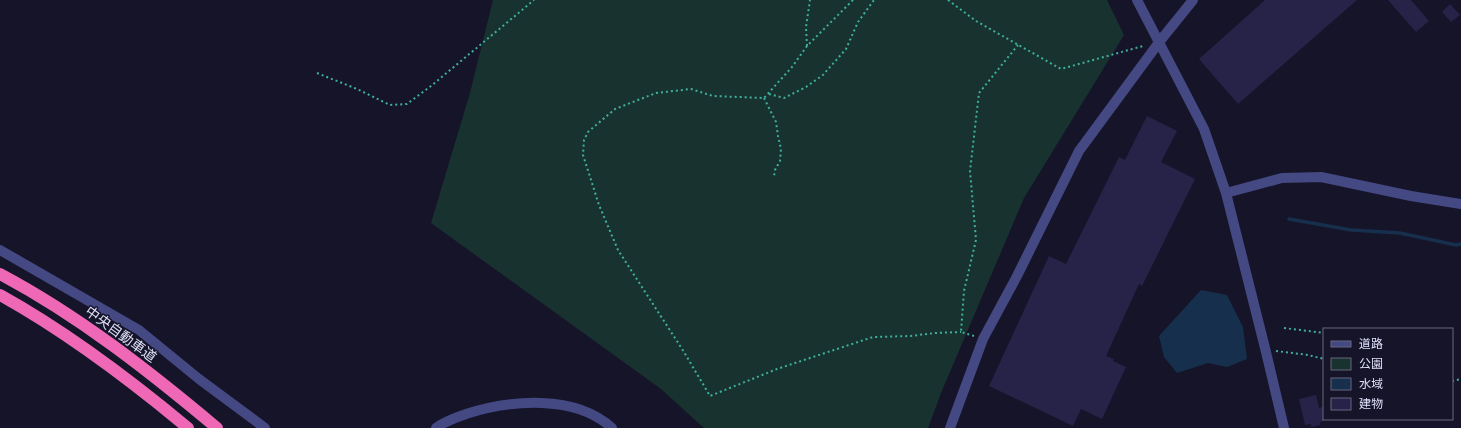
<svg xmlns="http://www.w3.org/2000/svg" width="1461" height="428" font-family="'Public Sans','Noto Sans JP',sans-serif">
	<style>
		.green { fill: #18332f }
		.water { fill: #162f4c }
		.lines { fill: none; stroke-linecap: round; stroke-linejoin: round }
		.stream { stroke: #162f4c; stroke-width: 3.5 }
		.building { fill: #262248 }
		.path { stroke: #3fb09e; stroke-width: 2; stroke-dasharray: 2 3; stroke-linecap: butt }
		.minor { stroke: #444883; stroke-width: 10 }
		.highway { stroke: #ee68b5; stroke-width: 12 }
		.labels { text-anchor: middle; stroke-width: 3; stroke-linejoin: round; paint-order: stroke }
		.street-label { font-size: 14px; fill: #e0e0fb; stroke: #161429 }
	</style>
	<rect width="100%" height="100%" fill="#161429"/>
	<!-- green -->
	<path class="green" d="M493,0H1107L1124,35L1024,198L941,393L928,428H704L661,389L431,223L470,93Z"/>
	<!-- water -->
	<path class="water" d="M1201,290L1227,295L1243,327L1247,359L1227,367L1208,363L1177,373L1164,357L1159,336Z"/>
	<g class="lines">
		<!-- stream -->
		<path class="stream" d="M1289,219L1351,230L1400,233L1456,245L1461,244"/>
	</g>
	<!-- building -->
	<path class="building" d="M1265,0H1357L1238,104L1199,59Z
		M1388,0H1411L1429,21L1416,32Z
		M1450,4L1460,15L1451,22L1442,12Z
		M1147,116L1177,131L1161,162L1195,179L1142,286L1139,284L1106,356L1114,359L1113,361L1126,367L1102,419L1081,409L1073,426L989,386L1049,256L1066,264L1119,157L1125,160Z
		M1316,395L1319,408L1324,406V421L1320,422V425L1311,427V424L1305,425L1299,399Z"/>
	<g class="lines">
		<!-- path -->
		<path class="path" d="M853,0L807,46L792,67L764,98L713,96L691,89L656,93L615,109L588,132L584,140L583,155L599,205L618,250L684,352L710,396L777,369L873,337L911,336L935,333L961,332
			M948,0L976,21L1061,69L1143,46
			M807,46L806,27L810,0
			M317,73L357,89L390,105L407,104L431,86L534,0
			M769,94L784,98L806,87L823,75L846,49L858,22L874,0
			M764,98L776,122L778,136L781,149L780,161L775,170L774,176
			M1284,328L1324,333
			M974,336L961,332L964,291L976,240L970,171L979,93L1018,45
			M1276,351L1308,355L1324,359
			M1452,381L1461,379"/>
		<!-- minor -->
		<path class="minor" d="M1137,0L1204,129L1226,193L1266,352L1284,428
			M1226,193L1282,178L1321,177L1411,196L1461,204
			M0,250L139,330L199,379L265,428
			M436,428C445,421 455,418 466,414C510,400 575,394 612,428
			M950,428L983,339L1017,276L1079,151L1160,41L1193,0"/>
		<!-- highway -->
		<path class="highway" d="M0,274C79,316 149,371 217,428
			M0,295C67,332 129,379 188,428"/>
	</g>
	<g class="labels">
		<!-- street labels -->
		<g class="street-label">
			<text transform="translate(121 334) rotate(36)" y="5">中央自動車道</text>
		</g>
	</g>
	<!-- legend -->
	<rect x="1323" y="328" width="130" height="92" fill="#161429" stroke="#67667d"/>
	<rect x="1331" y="341" width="20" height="6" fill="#444883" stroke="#67667d"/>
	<text x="1359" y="348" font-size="12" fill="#e0e0fb">道路</text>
	<rect x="1331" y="358" width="20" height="12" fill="#18332f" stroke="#67667d"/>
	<text x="1359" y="368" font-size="12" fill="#e0e0fb">公園</text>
	<rect x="1331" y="378" width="20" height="12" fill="#162f4c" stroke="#67667d"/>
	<text x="1359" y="388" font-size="12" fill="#e0e0fb">水域</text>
	<rect x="1331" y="398" width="20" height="12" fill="#262248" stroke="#67667d"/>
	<text x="1359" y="408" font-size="12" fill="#e0e0fb">建物</text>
</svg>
